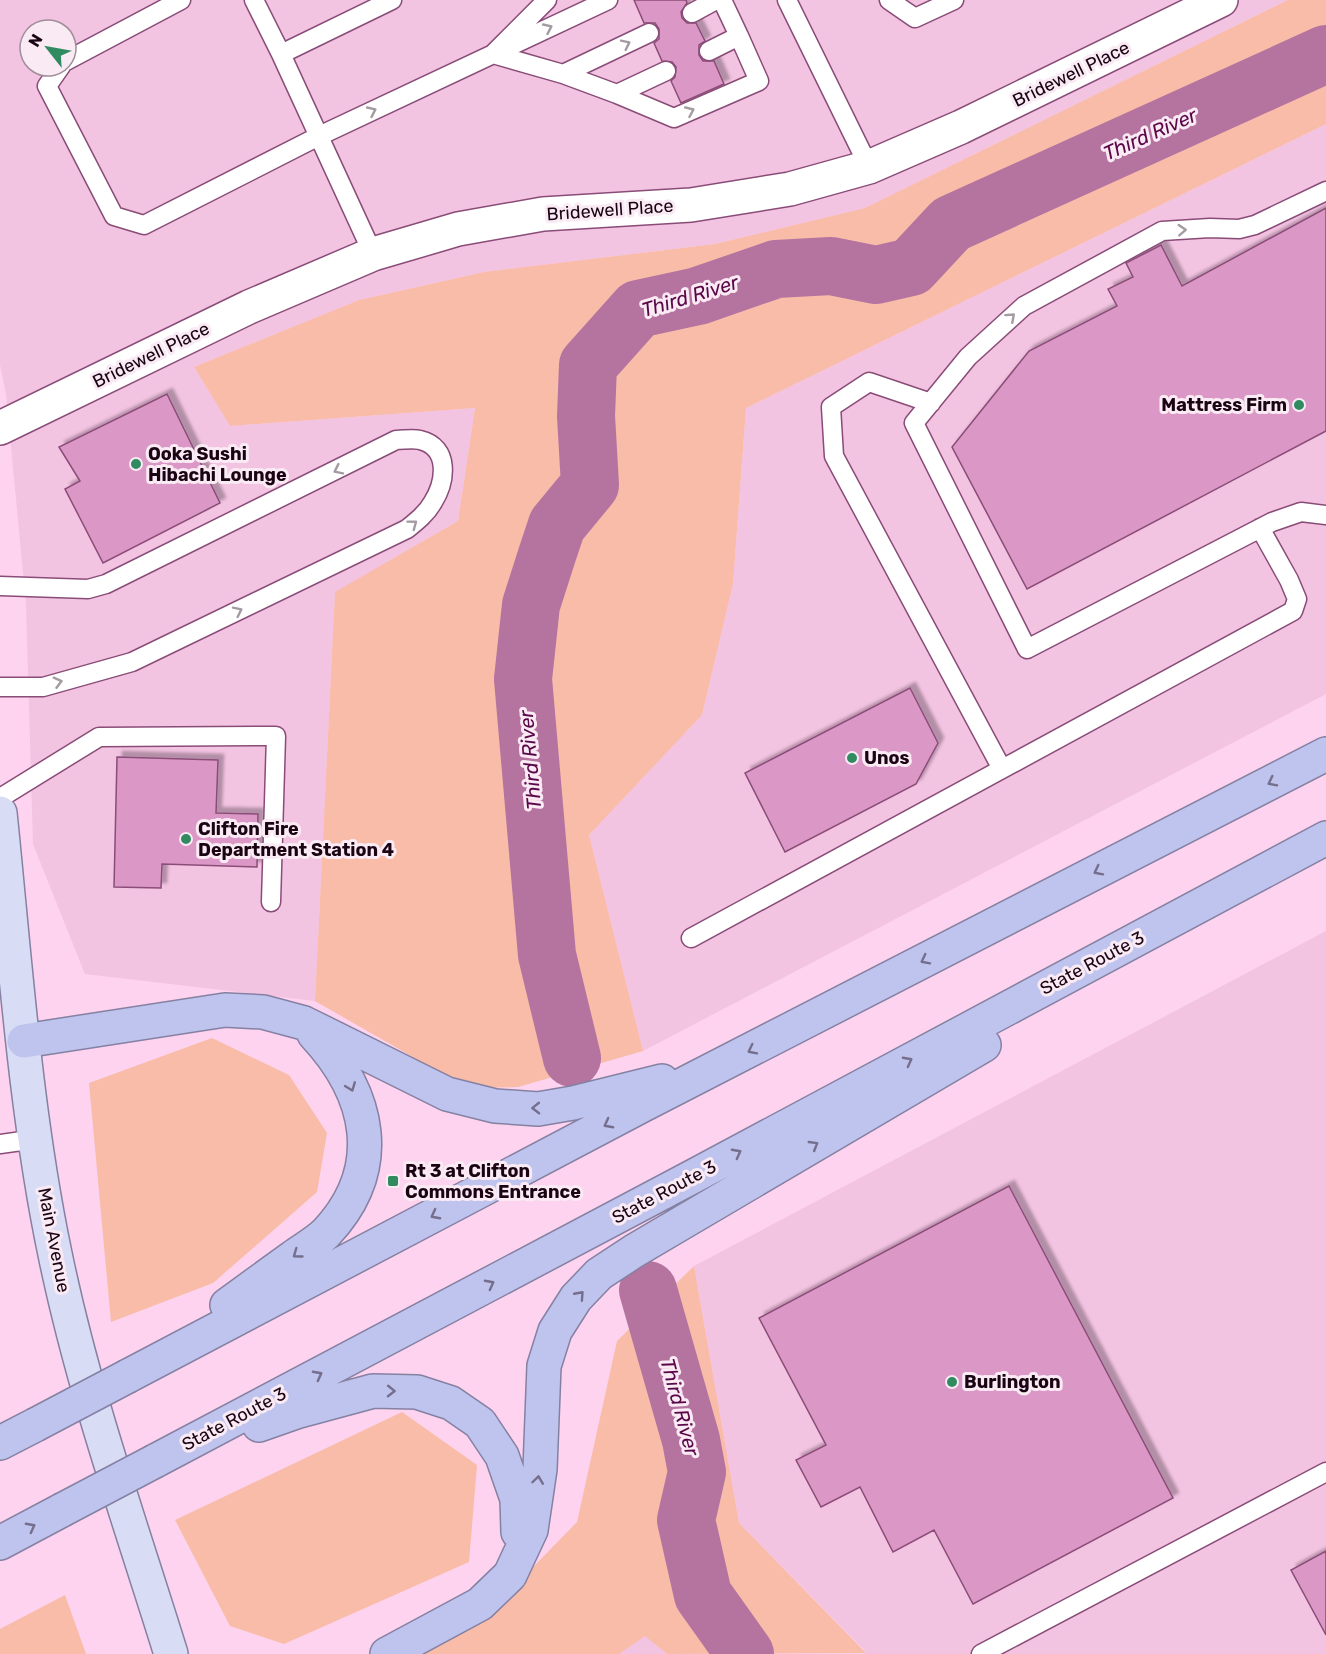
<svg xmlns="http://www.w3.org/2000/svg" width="1326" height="1654" font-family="Rubik,sans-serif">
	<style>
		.built { fill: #f3c3e2; fill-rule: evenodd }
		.green { fill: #f8bca8 }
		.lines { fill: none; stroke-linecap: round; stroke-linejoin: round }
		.river { stroke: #b573a0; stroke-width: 58 }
		.building { fill: #db97c5; stroke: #8a4d78; stroke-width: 1.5; filter: url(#shadow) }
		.lane-casing { stroke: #894c77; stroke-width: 21 }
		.street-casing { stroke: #894c77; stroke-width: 36 }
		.primary-casing { stroke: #8581a2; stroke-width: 36 }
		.highway-casing { stroke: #8581a2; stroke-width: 36 }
		.lane { stroke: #fff; stroke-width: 18 }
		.street { stroke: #fff; stroke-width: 33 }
		.primary { stroke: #d9dcf5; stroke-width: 33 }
		.highway { stroke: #bfc4ee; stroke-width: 33 }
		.highway-bridge-casing { stroke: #8581a2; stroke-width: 36; stroke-linecap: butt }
		.highway-bridge { stroke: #bfc4ee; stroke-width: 33 }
		.oneway { stroke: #a39ba1 }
		.oneway2 { stroke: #756e8c }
		.poi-dot { fill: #318b60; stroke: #f9eaf4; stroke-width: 2 }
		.labels { text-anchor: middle; stroke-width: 6; stroke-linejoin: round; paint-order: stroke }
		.street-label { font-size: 18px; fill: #1a0414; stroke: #f9eaf4 }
		.poi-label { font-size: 18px; font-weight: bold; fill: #1a0414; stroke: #f9eaf4; text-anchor: start }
		.water-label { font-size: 20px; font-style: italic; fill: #5a0748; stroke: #f9eaf4 }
	</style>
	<defs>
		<filter id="shadow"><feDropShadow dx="5.5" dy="-5.5" stdDeviation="1.5" flood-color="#0004"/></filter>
	</defs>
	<rect width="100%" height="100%" fill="#fed3ef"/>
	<!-- built -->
	<path class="built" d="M0,0H1288L865,208L715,244L484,272L359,300L194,367L230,426L475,408L458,521L335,593L315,1001L85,974L33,844L26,604L6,394L0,365ZM30,30H66V66H30Z
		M1326,124V694L643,1051L589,835L702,715L733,584L746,408Z
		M1326,931V1654H864L866,1652L739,1523L694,1266Z
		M645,1635L667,1654H619Z"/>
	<!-- green -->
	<path class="green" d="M1288,0H1326V124L746,408L733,584L702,715L589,835L643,1051L518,1087L467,1088L315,1001L335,592L458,521L475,408L230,426L194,367L359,300L484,272L715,244L865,208Z
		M212,1038L289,1075L327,1133L317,1192L213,1283L111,1322L89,1083Z
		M694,1266L739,1523L866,1653L667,1654L645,1636L619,1654H419L494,1607L577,1522L617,1341Z
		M402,1412L477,1465L469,1562L284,1644L230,1626L175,1520Z
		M65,1595L86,1654H0V1629Z"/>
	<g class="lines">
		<!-- river -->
		<path class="river" d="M572,1058L547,955L523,679L531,605L547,555L557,525L590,485L586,416L588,365L638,309L698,296L776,269L831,266L876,275L911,267L951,224L1326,54
			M648,1290L691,1440L697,1472L686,1520L703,1595L745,1654"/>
	</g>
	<!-- building -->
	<path class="building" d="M634,0H686L687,3L681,12L682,18L687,23H696L705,41L699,45V55L703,61H714L724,84L681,103L671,81L675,77L676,67L672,62L662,61L654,43L659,39V29L655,23H644Z
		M1326,208V431L1027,589L952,447L1029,351L1117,306L1108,289L1133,277L1126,263L1161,245L1182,286Z
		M167,394L220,503L103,563L65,489L80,481L59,447Z
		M910,688L938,743L916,784L785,852L745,773Z
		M117,757L218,760L216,813L258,814L257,867L162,864L161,888L114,887Z
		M1009,1186L1173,1498L973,1604L934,1530L893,1552L860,1487L821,1507L796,1460L826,1445L759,1318Z
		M1326,1551V1635L1291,1570Z"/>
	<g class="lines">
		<defs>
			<path id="lane" d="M254,0L281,54L373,254
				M547,0L493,54L563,74L649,33
				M787,0L869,167
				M889,0L915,18L954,0
				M692,13L716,0
				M709,51L739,36L722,0
				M281,54L392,0
				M66,61L181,0
				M61,66L47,86L114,216L144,225L319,136L608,0
				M563,74L617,94L666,71
				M617,94L674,118L759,81L739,36
				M1326,191L1255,225L1239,229L1210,228L1162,231L1024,306L968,357L914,423L1027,649L1272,522L1301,512L1326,515
				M931,403L869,382L831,407L834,456L1002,769
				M0,586L88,589L106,584L396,440C404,440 413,438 420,440C450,447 446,481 433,502C427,513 417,521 407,529L132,662L43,687H0
				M0,798L99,737L276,736L271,902
				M691,938L1293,611L1297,599L1289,580L1260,528
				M0,1144L36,1139
				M981,1654L1326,1472"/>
			<path id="street" d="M0,428L249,307L373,254L458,229L543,214L691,205L790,189L869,167L961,127L1221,0"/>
			<path id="primary" d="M0,813C15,958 25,1111 55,1254C83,1390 130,1522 171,1654"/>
			<path id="highway" d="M24,1041L225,1010L263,1012L304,1023L447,1094L495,1106L538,1109L573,1103L662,1081
				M227,1305C249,1289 271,1273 293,1257C304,1249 317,1242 326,1233C387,1168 370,1094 314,1034
				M128,1376L643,1105L1326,754
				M259,1425L299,1411L373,1391L417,1392L451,1403L480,1423L502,1456L517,1499L518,1532
				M0,1443L35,1425
				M155,1461L692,1177L1326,838
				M0,1543L62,1510
				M387,1654L480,1604L510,1575L531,1530L540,1469L544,1366L555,1331L576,1298L599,1274L634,1251L984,1045"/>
		</defs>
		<!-- lane casing -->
		<use href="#lane" class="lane-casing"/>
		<!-- street casing -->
		<use href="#street" class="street-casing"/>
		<!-- primary casing -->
		<use href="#primary" class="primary-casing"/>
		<!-- highway casing -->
		<use href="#highway" class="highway-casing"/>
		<!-- lane -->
		<use href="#lane" class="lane"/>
		<!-- street -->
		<use href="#street" class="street"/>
		<!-- primary -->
		<use href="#primary" class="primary"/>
		<!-- highway -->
		<use href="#highway" class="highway"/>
		<defs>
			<path id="highway-bridge" d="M35,1425L128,1376
				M62,1510L155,1461"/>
		</defs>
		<!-- highway-bridge casing -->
		<use href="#highway-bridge" class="highway-bridge-casing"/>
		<!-- highway-bridge -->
		<use href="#highway-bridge" class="highway-bridge"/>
	</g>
	<!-- one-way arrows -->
	<defs><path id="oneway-chevron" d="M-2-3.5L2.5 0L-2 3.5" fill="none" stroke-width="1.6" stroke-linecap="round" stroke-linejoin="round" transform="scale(1.5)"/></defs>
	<g class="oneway">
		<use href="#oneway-chevron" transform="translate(548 28) rotate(-25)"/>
		<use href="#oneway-chevron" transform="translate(626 44) rotate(-26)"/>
		<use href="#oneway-chevron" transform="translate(372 111) rotate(-25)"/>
		<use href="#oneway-chevron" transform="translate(690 111) rotate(-24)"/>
		<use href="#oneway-chevron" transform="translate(1182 230) rotate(-3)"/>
		<use href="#oneway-chevron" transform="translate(1011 317) rotate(-42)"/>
		<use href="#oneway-chevron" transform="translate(338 470) rotate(154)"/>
		<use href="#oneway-chevron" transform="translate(413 524) rotate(-37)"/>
		<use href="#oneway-chevron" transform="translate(238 611) rotate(-26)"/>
		<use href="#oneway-chevron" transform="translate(58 682) rotate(-15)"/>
	</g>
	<g class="oneway2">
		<use href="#oneway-chevron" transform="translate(1272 782) rotate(153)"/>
		<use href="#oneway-chevron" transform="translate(1098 871) rotate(153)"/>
		<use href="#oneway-chevron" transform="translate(925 960) rotate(153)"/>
		<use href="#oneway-chevron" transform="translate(752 1050) rotate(153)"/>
		<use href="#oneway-chevron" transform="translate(908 1061) rotate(-28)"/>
		<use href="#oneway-chevron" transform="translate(351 1087) rotate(69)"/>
		<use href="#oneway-chevron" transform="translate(536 1108) rotate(179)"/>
		<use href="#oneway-chevron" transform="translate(608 1124) rotate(152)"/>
		<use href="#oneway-chevron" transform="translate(814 1145) rotate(-31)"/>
		<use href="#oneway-chevron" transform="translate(737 1153) rotate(-28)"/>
		<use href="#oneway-chevron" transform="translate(435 1215) rotate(152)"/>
		<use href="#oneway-chevron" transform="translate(297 1254) rotate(144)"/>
		<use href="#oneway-chevron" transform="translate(490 1284) rotate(-28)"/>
		<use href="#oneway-chevron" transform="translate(580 1295) rotate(-48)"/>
		<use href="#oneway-chevron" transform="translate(318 1375) rotate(-28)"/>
		<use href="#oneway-chevron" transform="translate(391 1391) rotate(1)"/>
		<use href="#oneway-chevron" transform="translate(538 1480) rotate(-82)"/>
		<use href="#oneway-chevron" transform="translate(31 1527) rotate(-28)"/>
	</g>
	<!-- markers -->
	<g class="poi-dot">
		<circle cx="1299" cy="405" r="6"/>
		<circle cx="136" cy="464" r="6"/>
		<circle cx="852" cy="758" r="6"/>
		<circle cx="186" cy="839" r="6"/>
		<rect x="387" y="1175" width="12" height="12" rx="3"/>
		<circle cx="952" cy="1382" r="6"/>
	</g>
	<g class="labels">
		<!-- street labels -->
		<g class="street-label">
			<text transform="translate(1071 74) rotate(-26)" y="6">Bridewell Place</text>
			<text transform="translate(610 210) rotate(-4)" y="6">Bridewell Place</text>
			<text transform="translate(151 355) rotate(-26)" y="6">Bridewell Place</text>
			<text transform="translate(1092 963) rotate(-28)" y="6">State Route 3</text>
			<text transform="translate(664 1192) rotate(-28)" y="6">State Route 3</text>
			<text transform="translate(54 1240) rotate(79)" y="6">Main Avenue</text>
			<text transform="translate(234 1419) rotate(-28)" y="6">State Route 3</text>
		</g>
		<!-- poi labels -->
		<g class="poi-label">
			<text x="1287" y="411" text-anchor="end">Mattress Firm</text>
			<text x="148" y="460">Ooka Sushi<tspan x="148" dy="21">Hibachi Lounge</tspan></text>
			<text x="864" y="764">Unos</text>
			<text x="198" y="835">Clifton Fire<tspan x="198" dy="21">Department Station 4</tspan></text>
			<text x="405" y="1177">Rt 3 at Clifton<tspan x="405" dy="21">Commons Entrance</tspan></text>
			<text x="964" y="1388">Burlington</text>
		</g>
		<!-- water labels -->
		<g class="water-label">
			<text transform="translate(1150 134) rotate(-24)" y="7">Third River</text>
			<text transform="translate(690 296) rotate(-17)" y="7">Third River</text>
			<text transform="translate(530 760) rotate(-95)" y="7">Third River</text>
			<text transform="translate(680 1407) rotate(75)" y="7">Third River</text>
		</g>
	</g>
	<!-- north arrow -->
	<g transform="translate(48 48) rotate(301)"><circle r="28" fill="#f9eaf4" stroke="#a08e9a" stroke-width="1.5"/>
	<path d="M0-4.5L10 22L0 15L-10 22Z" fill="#318b60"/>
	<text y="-9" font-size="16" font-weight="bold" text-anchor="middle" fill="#1a0414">N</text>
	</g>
</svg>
